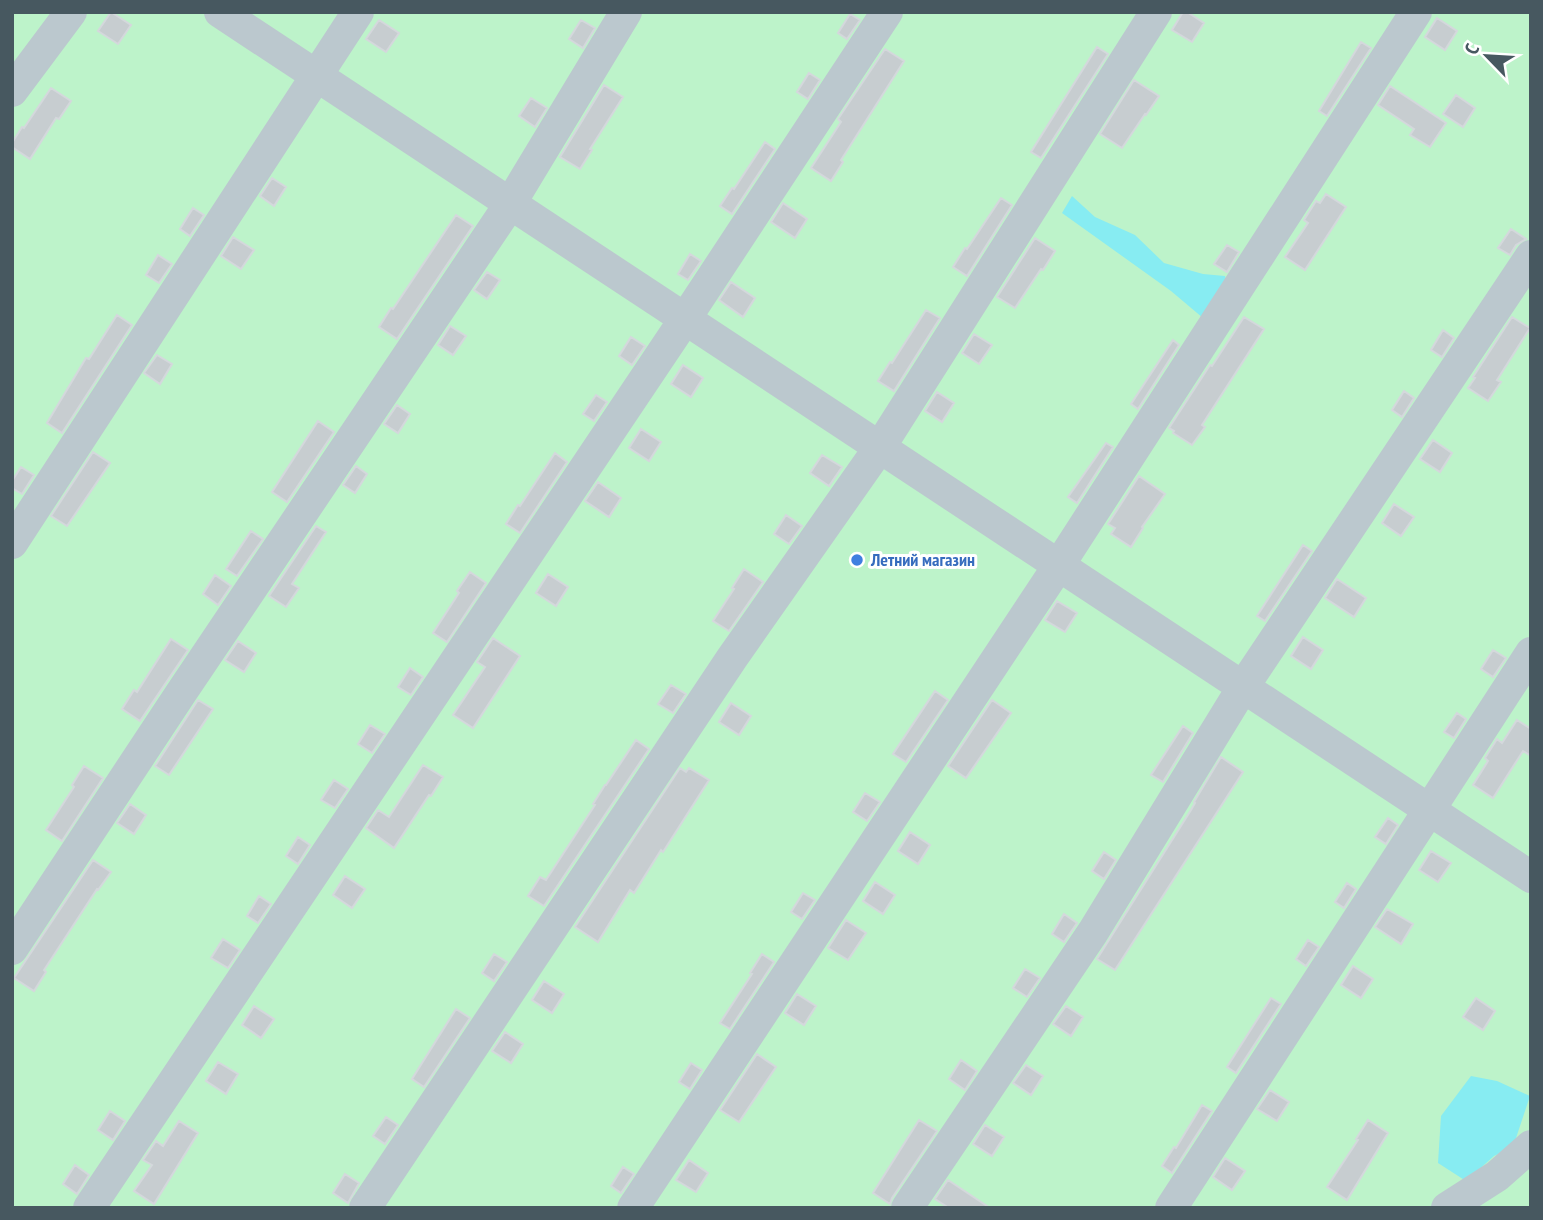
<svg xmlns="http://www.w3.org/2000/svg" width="1543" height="1220" font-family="'PT Sans Narrow',sans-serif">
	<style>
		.green { fill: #bdf3ca }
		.water { fill: #87ecf2 }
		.building { fill: #c7cdd0; stroke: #d4d8dc; stroke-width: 2 }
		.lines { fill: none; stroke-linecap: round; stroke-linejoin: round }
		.minor { stroke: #bbc8ce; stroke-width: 32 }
		.shop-dot { fill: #3f7fe0; stroke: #fff; stroke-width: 2.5 }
		.labels { text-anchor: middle; stroke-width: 6; stroke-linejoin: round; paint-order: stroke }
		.shop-label { font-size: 18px; font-weight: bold; fill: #366cbe; stroke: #fff; text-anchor: start }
	</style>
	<rect width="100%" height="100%" fill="#f3f1f1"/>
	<!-- green -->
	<path class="green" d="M12,12H1531V1208H12Z"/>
	<!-- water -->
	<path class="water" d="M1072,196L1095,217L1135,235L1164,263L1203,274L1225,276L1228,289L1203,318L1171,291L1062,213Z
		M1471,1076L1497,1081L1530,1096L1513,1147L1494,1156L1466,1181L1438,1163L1441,1116Z"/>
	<!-- building -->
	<path class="building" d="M111,12L131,25L118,44L98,31Z
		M1183,12H1187L1204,23L1192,42L1172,30Z
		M850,14L860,20L847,39L838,33Z
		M1437,18L1457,31L1445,50L1425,37Z
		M379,20L399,33L386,52L366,39Z
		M581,20L595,28L583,48L569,39Z
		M1361,42L1371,48L1327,116L1319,111Z
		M1097,47L1108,54L1041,158L1031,152Z
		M885,49L904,61L841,160L843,162L831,181L811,168L841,122L838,119Z
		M809,73L820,80L808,99L797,92Z
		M1134,80L1159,96L1146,115L1145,114L1122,148L1100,134Z
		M604,85L623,97L590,149L592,150L580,169L560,157Z
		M1390,86L1446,123L1430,147L1410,135L1414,129L1378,105Z
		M51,88L71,101L59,119L56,118L30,159L12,147V143L22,127L24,128Z
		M1456,95L1475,108L1463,127L1443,114Z
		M531,98L547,108L535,127L519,116Z
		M765,142L775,149L732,214L720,206L732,188L734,189Z
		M272,178L286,187L274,206L260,196Z
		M1326,194L1346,207L1305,270L1285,257L1308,223L1304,220L1316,201L1320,203Z
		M1001,198L1012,205L967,276L953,267L965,248L967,249Z
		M783,203L807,219L795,238L771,222Z
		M193,208L204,215L190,236L180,229Z
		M456,215L473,226L397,339L379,327L391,308L393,309Z
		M1511,229L1526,239L1516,245L1510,255L1498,248Z
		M233,237L254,250L241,269L221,256Z
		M1035,238L1055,251L1043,270L1041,269L1015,308L997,297Z
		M1227,245L1239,252L1227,272L1214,264Z
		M690,254L701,261L688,280L678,274Z
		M158,255L172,264L159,283L146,275Z
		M487,272L500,280L487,299L474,290Z
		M731,282L755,298L743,317L719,300Z
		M926,310L940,318L894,391L878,381L890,362L892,363Z
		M117,315L132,325L62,433L47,423L86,358L89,359Z
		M1244,317L1264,329L1202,425L1205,427L1192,445L1173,433L1174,431L1169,428L1210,365L1212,366Z
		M1512,317L1530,328L1497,380L1501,382L1488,401L1468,388L1475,378L1473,377Z
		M450,326L466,336L453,355L438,345Z
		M1443,330L1454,338L1442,357L1431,350Z
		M974,334L992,345L979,364L962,353Z
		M631,337L645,346L632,365L619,356Z
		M1173,340L1179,345L1138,409L1131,404Z
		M157,355L172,364L160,384L144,373Z
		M683,365L703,378L691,397L671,384Z
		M1404,391L1414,398L1402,417L1392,410Z
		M937,392L954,403L942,422L925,411Z
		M596,395L607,402L594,421L583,414Z
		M397,405L410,414L398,433L384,424Z
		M318,421L334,432L287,502L272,492Z
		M641,429L661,442L649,461L629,448Z
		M1433,440L1452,453L1440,472L1420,459Z
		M1106,443L1113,447L1077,503L1068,497Z
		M93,452L110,463L67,526L51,516Z
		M555,453L567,462L520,533L506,524L518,505L520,506Z
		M822,455L842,467L829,486L810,473Z
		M356,466L367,474L355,493L343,485Z
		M21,467L34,475L22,494L12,488V481Z
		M1139,476L1165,494L1142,527L1143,528L1131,547L1111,534L1115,528L1108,524Z
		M598,482L621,498L609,517L585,501Z
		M1394,504L1414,517L1401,536L1382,523Z
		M786,515L802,526L789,544L774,534Z
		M316,526L326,532L292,584L299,588L286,607L269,596Z
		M251,531L263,539L237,576L226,569Z
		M1303,545L1312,551L1265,621L1257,616Z
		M744,569L763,582L729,631L713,621L734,589L732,588Z
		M470,572L486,583L447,642L433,633L459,593L457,591Z
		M548,574L568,587L556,606L536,593Z
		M215,575L231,586L218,605L203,594Z
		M1337,579L1366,598L1354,617L1325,598Z
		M1057,601L1077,613L1065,632L1045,620Z
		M1303,637L1323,650L1311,669L1291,656Z
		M493,638L520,656L473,728L453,715L485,667L477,662Z
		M171,639L188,650L140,721L122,709L134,690L137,692Z
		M238,641L256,653L244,672L225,660Z
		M1493,650L1506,658L1493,677L1481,669Z
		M410,668L423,677L411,695L398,687Z
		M671,685L686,694L673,713L658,704Z
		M935,691L948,700L906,762L893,754Z
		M198,700L213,709L169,775L155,766Z
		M992,700L1011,713L966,778L948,766Z
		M731,703L751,716L739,735L719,722Z
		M1457,713L1466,719L1454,738L1444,732Z
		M1517,720L1531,729V756L1523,751L1493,798L1473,785L1488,761L1485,758L1497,739L1502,743Z
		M370,725L385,734L372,753L358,744Z
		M1183,726L1193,733L1163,782L1151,775Z
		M636,740L649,749L544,906L528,896L540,877L546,880L595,805L593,804L605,785H606Z
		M1221,757L1243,772L1115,970L1097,959L1191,810L1195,803L1194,802Z
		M423,765L443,777L431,796L429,795L394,848L366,828L378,810L389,817Z
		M84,766L103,778L62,841L46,830L74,787L72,785Z
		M680,768L686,772L689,768L709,780L663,852L661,850L634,893L630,890L598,942L575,927Z
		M334,780L348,789L335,808L321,800Z
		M865,793L880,802L867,821L853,812Z
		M130,804L146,815L134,834L117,823Z
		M1388,818L1398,825L1386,844L1375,837Z
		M910,832L930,845L918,864L898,851Z
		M298,837L310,845L298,864L286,856Z
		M1431,851L1451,863L1438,882L1419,870Z
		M1104,852L1116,860L1104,879L1092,871Z
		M93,860L111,872L98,890L97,889L44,970L46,972L34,991L14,978Z
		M345,876L365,889L352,908L333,895Z
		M875,882L895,895L883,914L863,901Z
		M1347,883L1356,889L1344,908L1335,902Z
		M803,893L815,900L802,919L791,912Z
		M259,896L271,904L258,923L247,916Z
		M1387,909L1413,924L1401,944L1375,927Z
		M1064,914L1077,923L1064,942L1052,934Z
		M846,920L866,933L848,960L828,948Z
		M223,939L240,950L228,968L211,958Z
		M1308,940L1319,947L1306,966L1296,959Z
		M494,954L507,962L494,981L482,973Z
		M762,954L774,962L730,1029L720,1023L752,974L750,973Z
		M1353,966L1373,979L1361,998L1341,985Z
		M1025,969L1040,978L1027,997L1013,988Z
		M544,981L564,994L552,1013L532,1000Z
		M797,994L816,1006L804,1025L785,1013Z
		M1271,998L1281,1004L1236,1073L1227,1067Z
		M1476,998L1495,1011L1483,1030L1463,1017Z
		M254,1006L274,1019L261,1038L242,1025Z
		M1066,1006L1083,1017L1071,1036L1053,1024Z
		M456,1009L470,1018L424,1087L412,1079Z
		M505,1032L523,1044L511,1063L492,1051Z
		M757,1054L776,1067L739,1122L720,1110Z
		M961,1060L977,1071L965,1090L949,1079Z
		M218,1062L238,1074L226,1094L206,1081Z
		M691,1063L702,1070L690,1089L679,1082Z
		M1026,1065L1043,1076L1031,1095L1013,1083Z
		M1270,1090L1289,1102L1277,1121L1257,1109Z
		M1202,1105L1212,1111L1172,1173L1162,1166L1174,1147L1176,1148Z
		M110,1111L125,1121L113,1140L98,1130Z
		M386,1117L398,1125L385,1144L373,1136Z
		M919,1120L937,1131L892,1198L890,1204L873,1193Z
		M1368,1120L1388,1133L1347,1200L1327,1187L1358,1140L1356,1139Z
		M179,1121L198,1133L154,1204L134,1191L152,1165L143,1160L156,1141L163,1146Z
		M985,1125L1004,1137L992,1156L973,1144Z
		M1225,1158L1245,1171L1232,1190L1213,1177Z
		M689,1160L708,1173L696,1192L676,1180Z
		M75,1165L89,1175L77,1194L63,1184Z
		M623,1167L634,1174L621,1193L611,1186Z
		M345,1174L359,1183L348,1203L333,1193Z
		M948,1180L990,1208H949L935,1199Z"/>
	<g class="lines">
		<!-- minor -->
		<path class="minor" d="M220,12L1531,877
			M12,91L71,12
			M12,543L358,12
			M12,949L181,693L510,204L626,12
			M89,1208L685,319L887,12
			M365,1208L732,658L880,447L1156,12
			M633,1208L1059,565L1416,12
			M907,1208L1093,932L1243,687L1531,256
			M1171,1208L1531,653
			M1447,1208L1497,1176L1531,1146"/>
	</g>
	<!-- markers -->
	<circle class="shop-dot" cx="857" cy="560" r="7"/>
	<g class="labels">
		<!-- shop labels -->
		<g class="shop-label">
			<text x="871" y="566">Летний магазин</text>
		</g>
	</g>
	<!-- border -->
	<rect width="1543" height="1220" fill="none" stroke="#475860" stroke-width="28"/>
	<!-- north arrow -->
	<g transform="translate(1487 56) rotate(295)" stroke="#ffffff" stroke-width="5" paint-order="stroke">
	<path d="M0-5L12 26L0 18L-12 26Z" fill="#475860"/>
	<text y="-10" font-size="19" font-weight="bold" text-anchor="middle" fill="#475860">С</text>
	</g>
</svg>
